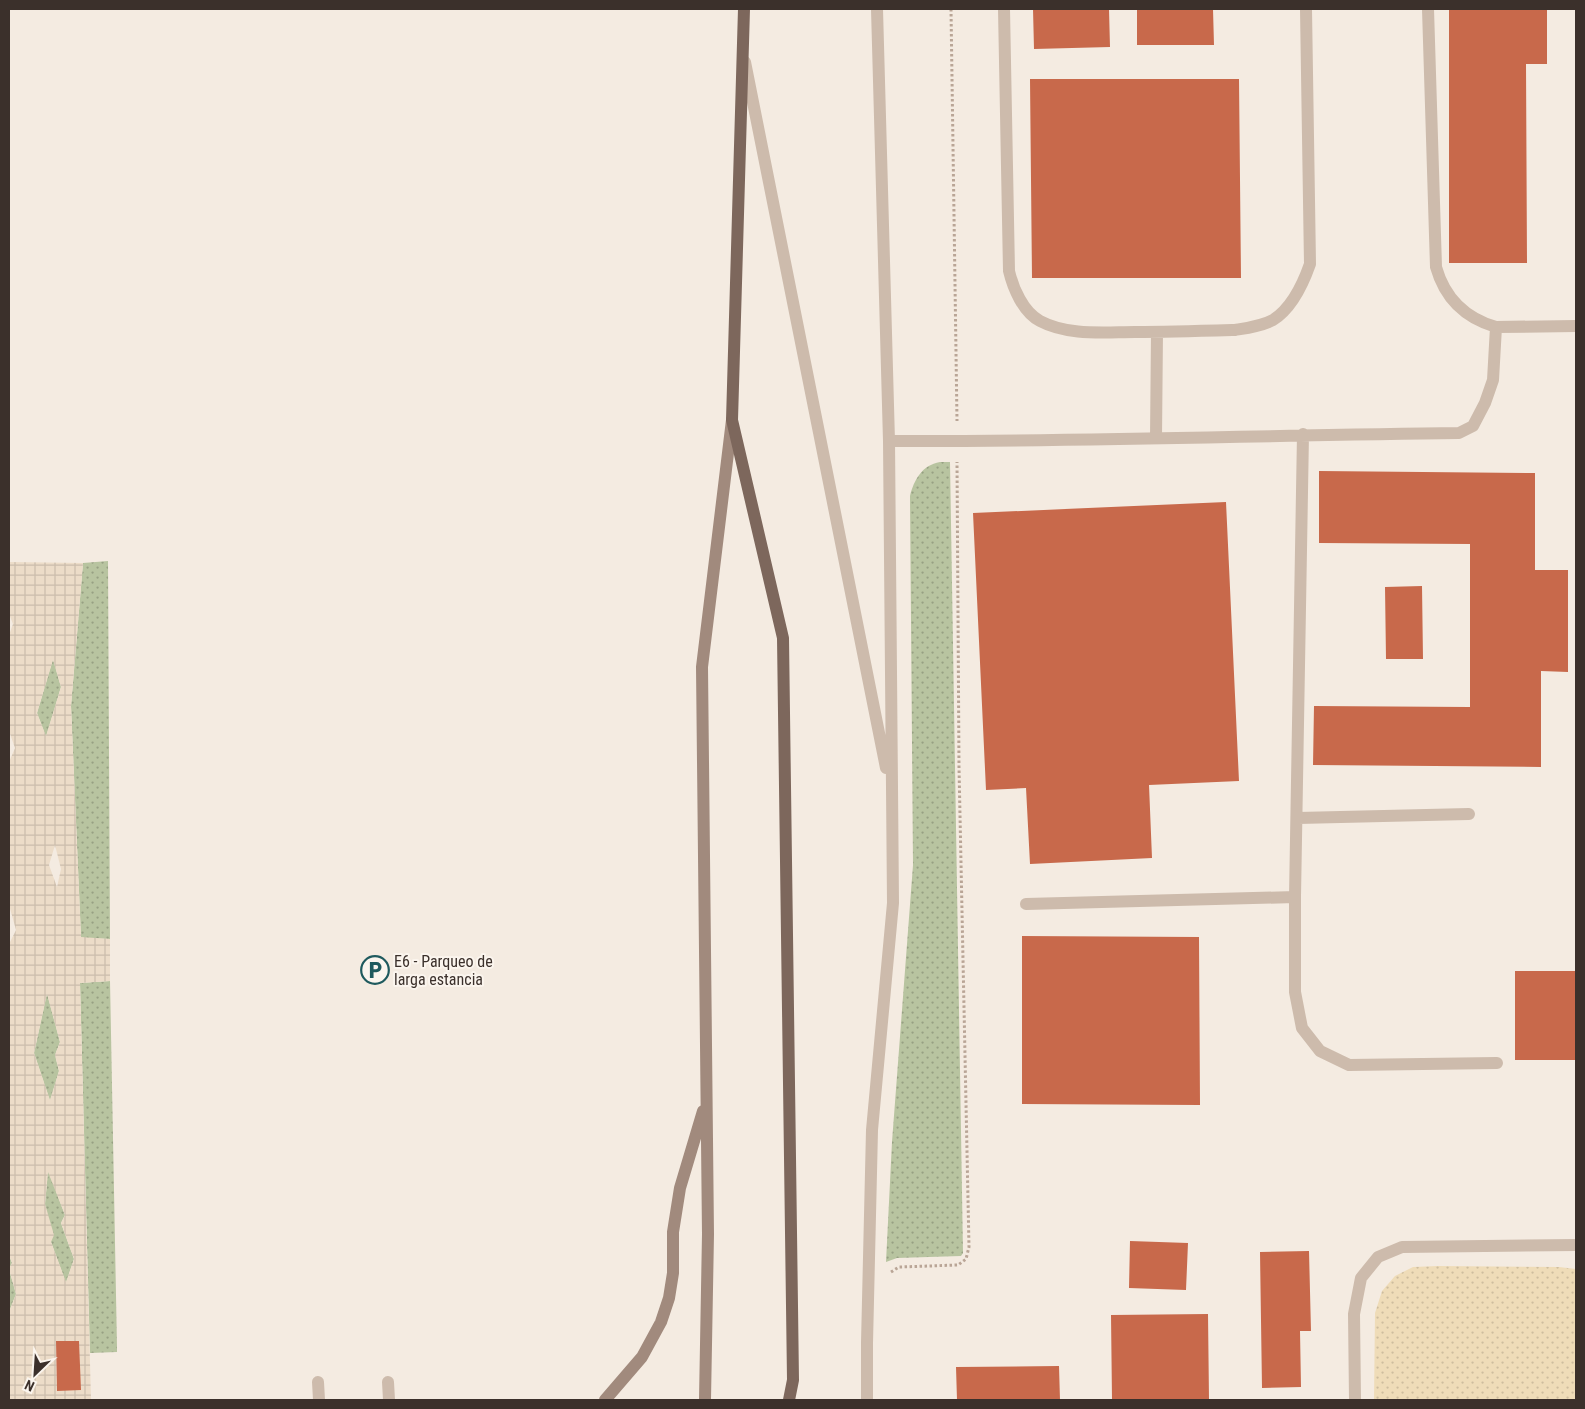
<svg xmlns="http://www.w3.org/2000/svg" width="1585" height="1409" font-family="'Roboto Condensed',sans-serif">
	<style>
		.grass { fill: url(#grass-dots) }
		.sand { fill: url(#sand-dots) }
		.plaza { fill: url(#plaza-grid); fill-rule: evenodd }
		.building { fill: #c8694b }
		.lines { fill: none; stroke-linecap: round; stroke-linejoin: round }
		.path { stroke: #b9a596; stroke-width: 3; stroke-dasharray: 2.5 2.5; stroke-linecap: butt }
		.service { stroke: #cdbbac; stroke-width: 12 }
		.secondary { stroke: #a18a7d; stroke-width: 12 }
		.primary { stroke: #7d675c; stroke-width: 12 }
		.labels { text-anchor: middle; stroke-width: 4; stroke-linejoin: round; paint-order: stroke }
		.poi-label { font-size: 16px; fill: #3b302b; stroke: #fbf5ee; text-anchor: start }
	</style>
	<defs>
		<pattern id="grass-dots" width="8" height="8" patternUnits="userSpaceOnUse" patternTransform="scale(1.25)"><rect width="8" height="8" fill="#b8c4a0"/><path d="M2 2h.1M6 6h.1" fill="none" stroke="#97a083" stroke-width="1.8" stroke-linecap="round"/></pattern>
		<pattern id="sand-dots" width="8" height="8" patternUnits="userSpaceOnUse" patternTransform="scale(1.25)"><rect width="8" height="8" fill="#efdcb8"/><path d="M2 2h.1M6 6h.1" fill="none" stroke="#cebd9e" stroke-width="1.8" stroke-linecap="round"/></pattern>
		<pattern id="plaza-grid" width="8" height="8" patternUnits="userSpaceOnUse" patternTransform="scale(1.25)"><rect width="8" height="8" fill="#ecdcc8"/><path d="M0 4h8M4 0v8" fill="none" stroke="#cbbdac"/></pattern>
	</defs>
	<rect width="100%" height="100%" fill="#f4ebe1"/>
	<!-- grass -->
	<path class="grass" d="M940,462H950L963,1253L961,1256L897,1258L886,1262L892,1142L913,865L910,496C914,480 922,465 940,462Z
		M108,561L110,939L81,938L71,706L83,563Z
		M53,659L61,687L46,737L37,713Z
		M110,981L117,1347V1352L90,1353L80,983Z
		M47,993L60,1042L55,1055L59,1071L50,1101L34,1053Z
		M48,1170L65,1215L61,1223L74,1259L66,1283L51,1242L45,1204Z
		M9,1255L12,1263L9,1269L16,1294L9,1312Z"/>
	<!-- sand -->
	<path class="sand" d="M1438,1266L1559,1267L1576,1269V1400H1374L1375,1313L1382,1291L1395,1276L1413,1267Z"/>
	<!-- plaza -->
	<path class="plaza" d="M9,562L83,563L71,706L81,937L110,939V981L80,983L91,1400H9V1312L16,1294L9,1269L12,1263L9,1255V944L16,930L9,905V762L15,748L9,731V635L13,624L9,614ZM53,660L61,687L46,736L37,713ZM55,845L61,869L57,887L49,865ZM47,994L60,1042L55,1055L59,1071L50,1100L34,1053ZM48,1172L65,1215L61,1223L74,1259L66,1282L51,1242L54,1235L45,1204ZM79,1341L80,1390H57L56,1342Z"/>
	<!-- building -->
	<path class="building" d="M1033,9H1109L1110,47L1034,49Z
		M1137,9H1213L1214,45H1137Z
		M1449,9H1547V64H1526L1527,263H1449Z
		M1030,79H1239L1241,278H1032Z
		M1319,471L1535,473V570H1568V672L1541,671V767L1313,765L1314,706L1470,707V544L1319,543Z
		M1226,502L1239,781L1149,785L1152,858L1030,864L1026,788L986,790L973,513Z
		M1422,586L1423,659H1386L1385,587Z
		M1022,936L1199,937L1200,1105L1022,1104Z
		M1515,971H1576V1060H1515Z
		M1130,1241L1188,1243L1186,1290L1129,1288Z
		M1309,1251L1311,1331H1300L1301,1387L1262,1388L1260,1252Z
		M1208,1314L1209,1400H1112L1111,1315Z
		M56,1341H79L81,1390L57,1391Z
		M1059,1366L1060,1400H957L956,1367Z"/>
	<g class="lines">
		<!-- path -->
		<path class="path" d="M951,9L957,421
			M891,1272L899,1267L958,1265L966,1259L969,1247L959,767L957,462"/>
		<!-- service -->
		<path class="service" d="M1004,9L1009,271C1013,288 1023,312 1040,321C1068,336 1104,332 1135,332C1168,332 1201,331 1235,330C1247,328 1262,326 1273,320C1292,308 1303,284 1310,264L1306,9
			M1428,9L1436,267C1445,299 1465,318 1496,327L1576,326
			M745,62L886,768
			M1303,434L1295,897V992L1302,1028L1320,1051L1349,1065L1497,1063
			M1156,438L1157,332
			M889,441C1079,442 1269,435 1459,433L1473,426L1485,403L1493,380L1496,327
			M1298,818L1469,814
			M1026,904L1295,897
			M318,1382L319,1400
			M388,1382L389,1400
			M867,1400V1343L872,1130L893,903L889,441L877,9
			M1355,1400L1354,1314L1361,1278L1378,1257L1402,1247L1576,1245"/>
		<!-- secondary -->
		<path class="secondary" d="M605,1400L642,1357L661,1322L669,1298L673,1273V1232L680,1188L703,1111
			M705,1400L708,1234L702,667L732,420"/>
		<!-- primary -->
		<path class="primary" d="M744,9L732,420L783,638L793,1380L789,1400"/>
	</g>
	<!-- icons -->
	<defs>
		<symbol id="parking-ring" viewBox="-11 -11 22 22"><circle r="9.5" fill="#fbf5ee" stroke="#1f5a5e" stroke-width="1.5"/><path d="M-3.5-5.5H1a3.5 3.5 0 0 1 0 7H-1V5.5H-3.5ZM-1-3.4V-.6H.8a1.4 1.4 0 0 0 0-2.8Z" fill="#1f5a5e"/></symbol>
	</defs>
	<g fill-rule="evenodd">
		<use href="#parking-ring" x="359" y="954" width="32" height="32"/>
	</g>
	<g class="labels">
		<!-- poi labels -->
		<g class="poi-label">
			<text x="394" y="967">E6 - Parqueo de<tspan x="394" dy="18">larga estancia</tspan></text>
		</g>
	</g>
	<!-- border -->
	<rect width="1585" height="1409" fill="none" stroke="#3b302b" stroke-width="20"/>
	<!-- north arrow -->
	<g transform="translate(35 1374) rotate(205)" stroke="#fbf5ee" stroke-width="4" paint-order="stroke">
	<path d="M0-4L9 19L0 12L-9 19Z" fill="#3b302b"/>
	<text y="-8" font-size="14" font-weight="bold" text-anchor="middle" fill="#3b302b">N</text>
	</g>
</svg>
